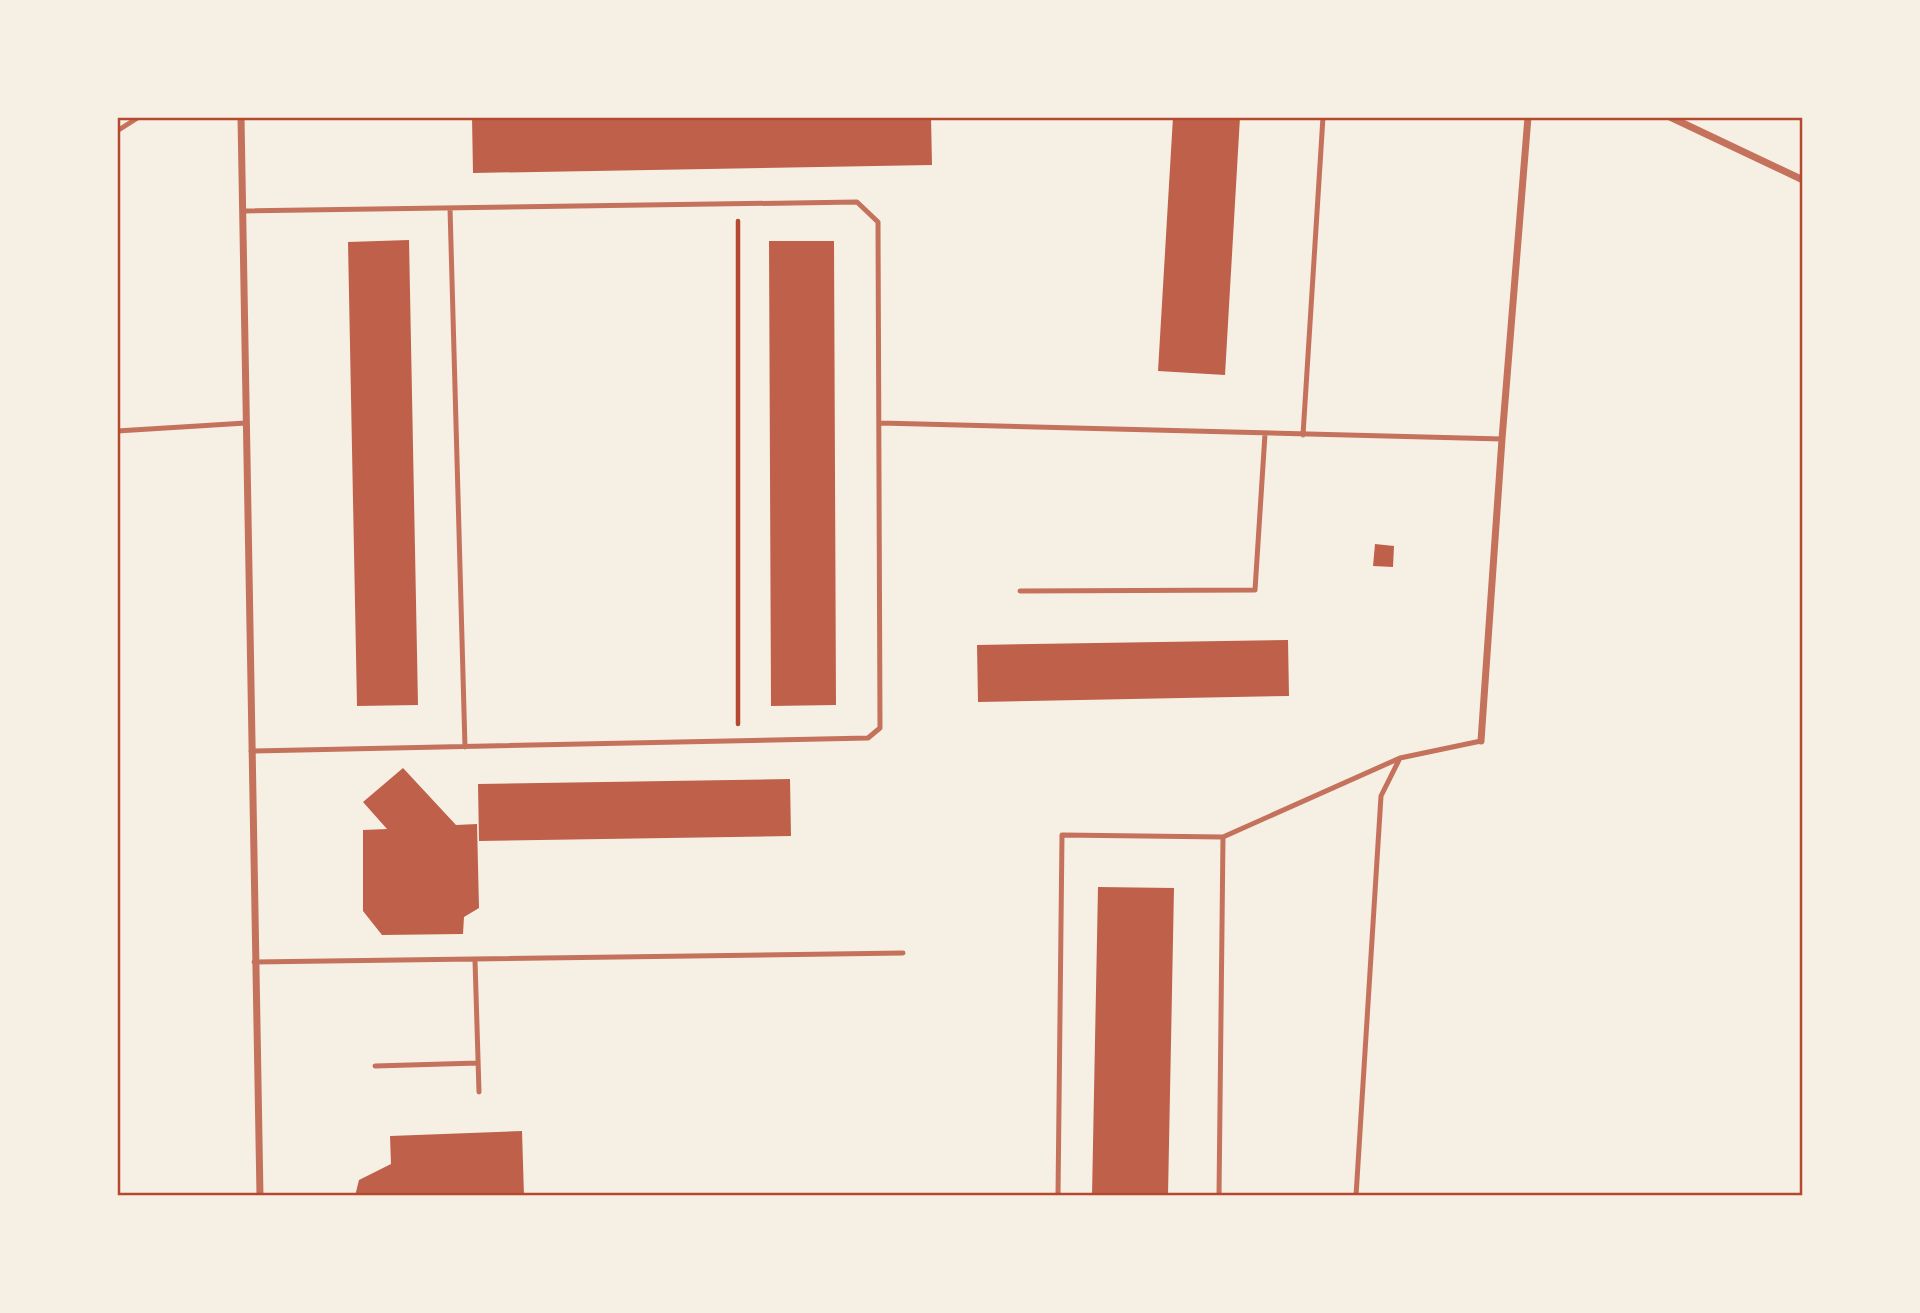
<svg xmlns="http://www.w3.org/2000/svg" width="1920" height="1313" font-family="Mulish,sans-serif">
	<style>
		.building { fill: #bf614a }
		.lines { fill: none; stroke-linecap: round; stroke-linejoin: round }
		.path { stroke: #b5482f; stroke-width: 4.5 }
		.service { stroke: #c5725c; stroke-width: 5 }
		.minor { stroke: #c5725c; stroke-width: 7 }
		.neatline { fill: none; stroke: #b5482f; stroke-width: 2.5 }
	</style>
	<rect width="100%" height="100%" fill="#f6efe4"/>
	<!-- building -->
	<path class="building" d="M472,117H931L932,165L473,173Z
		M1173,117H1240L1225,375L1158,371Z
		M409,240L418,705L357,706L348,242Z
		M769,241H834L836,705L771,706Z
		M1375,544L1394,546L1393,567L1373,566Z
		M1288,640L1289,696L978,702L977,645Z
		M403,768L456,825L477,824L479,908L464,917L463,934L382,935L363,911V830L387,829L363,802Z
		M790,779L791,836L479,841L478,784Z
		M1098,887L1174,888L1168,1196H1092Z
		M522,1131L524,1196H355L359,1180L391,1164L390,1136Z"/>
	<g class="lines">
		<!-- path -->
		<path class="path" d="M738,221V724"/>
		<!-- service -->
		<path class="service" d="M117,131L139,117
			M450,208L465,747
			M243,211L857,202L878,222L880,728L868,738L251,751
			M880,423L1502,439
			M117,431L246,423
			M1303,435L1323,117
			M1020,591L1255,590L1265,434
			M475,960L479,1092
			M254,962L903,953
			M375,1066L478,1063
			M1058,1196L1062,835L1223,837L1400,758
			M1219,1196L1223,837
			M1356,1196L1381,796L1400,758L1481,741"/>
		<!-- minor -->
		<path class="minor" d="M241,117L260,1196
			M1670,117L1803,180
			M1481,741L1502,439L1528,117"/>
	</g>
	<!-- border -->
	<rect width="1920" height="1313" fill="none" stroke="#f6efe4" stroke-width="238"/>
	<rect x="119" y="119" width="1682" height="1075" class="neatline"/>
</svg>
